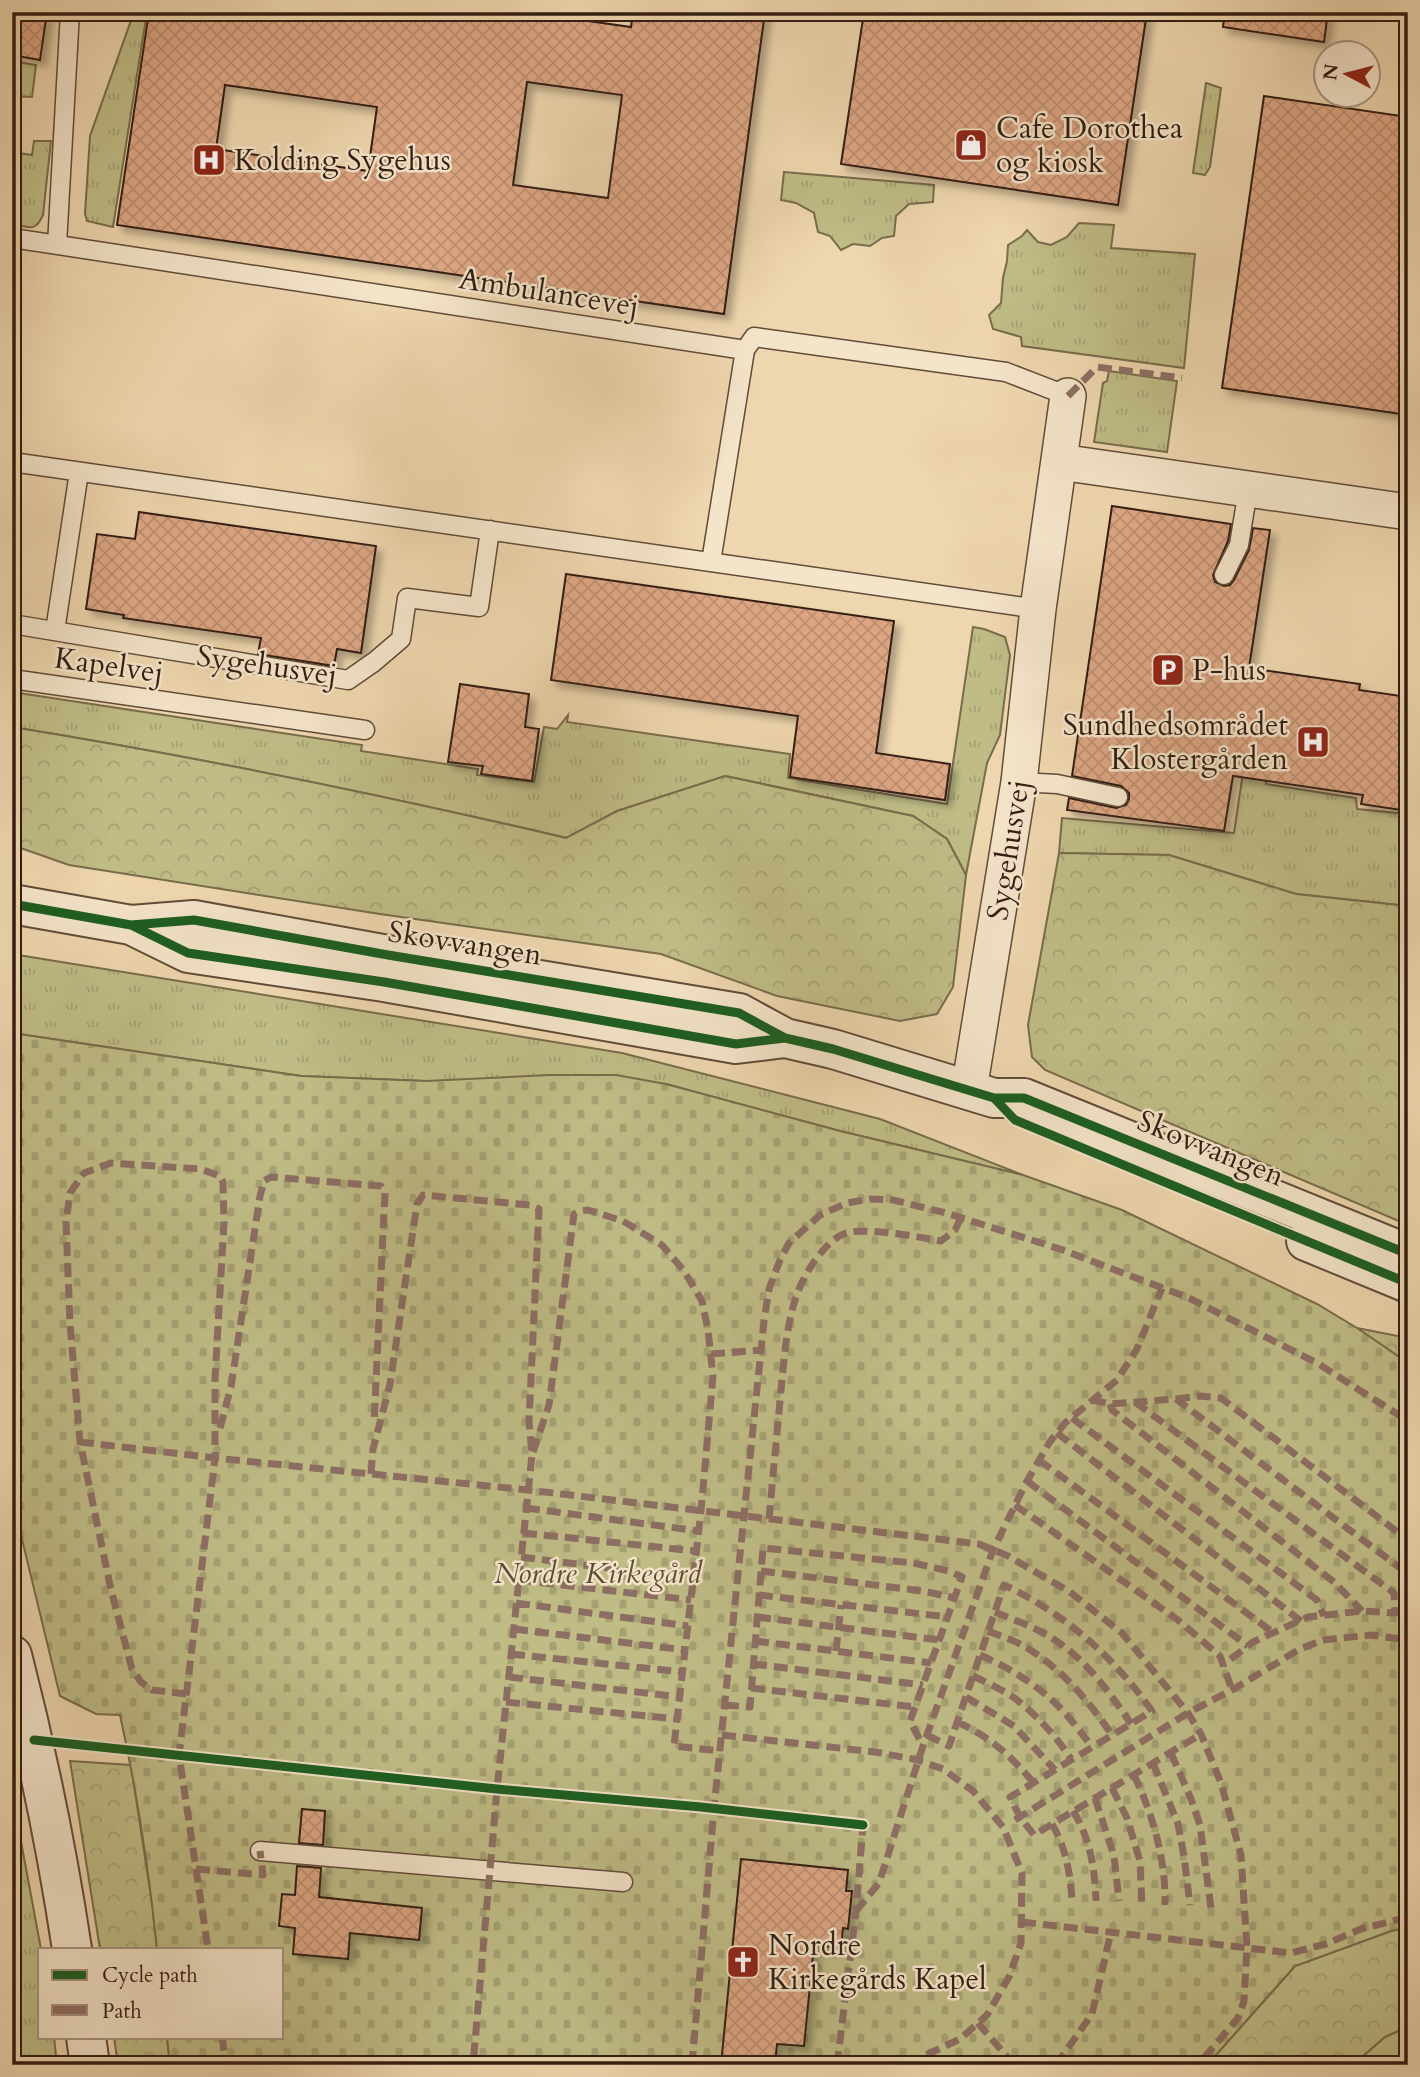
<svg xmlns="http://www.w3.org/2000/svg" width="1420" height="2077" font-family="Cardo,serif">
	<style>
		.grass { fill: url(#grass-tufts); stroke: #786c4c; stroke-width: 2 }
		.forest { fill: url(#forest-crowns); stroke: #786c4c; stroke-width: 2 }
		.cemetery { fill: url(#cemetery-stones); stroke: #786c4c; stroke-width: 2 }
		.garden { fill: #bfbc86; stroke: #786c4c; stroke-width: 2 }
		.building { fill: url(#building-cross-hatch); stroke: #321d12; stroke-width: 2; fill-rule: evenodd; filter: url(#shadow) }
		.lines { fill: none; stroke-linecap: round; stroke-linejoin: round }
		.service-casing { stroke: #614b39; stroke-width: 21 }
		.minor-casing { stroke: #614b39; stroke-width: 38 }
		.tertiary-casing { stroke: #614b39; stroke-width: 42 }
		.service { stroke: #f4e4ca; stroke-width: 18 }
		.minor { stroke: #f4e4ca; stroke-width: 35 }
		.tertiary { stroke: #f4e4ca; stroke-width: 38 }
		.quiet { stroke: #8d6e63; stroke-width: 7; stroke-dasharray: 14 7; stroke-linecap: butt }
		.cycleway-casing { stroke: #f4e4ca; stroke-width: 13 }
		.cycleway { stroke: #1b5e20; stroke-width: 9 }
		.labels { text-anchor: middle; stroke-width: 5; stroke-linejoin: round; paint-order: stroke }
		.poi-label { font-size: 30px; fill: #321d12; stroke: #f4e4ca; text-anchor: start }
		.street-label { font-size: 30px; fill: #321d12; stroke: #f4e4ca }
		.park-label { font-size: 30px; font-style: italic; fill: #5c4d35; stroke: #f4e4ca }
	</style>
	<defs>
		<pattern id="grass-tufts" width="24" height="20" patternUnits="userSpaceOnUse" patternTransform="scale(1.75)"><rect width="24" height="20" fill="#bfbc86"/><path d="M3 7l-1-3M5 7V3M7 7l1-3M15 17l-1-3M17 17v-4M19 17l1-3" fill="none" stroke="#a5a173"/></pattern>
		<pattern id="forest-crowns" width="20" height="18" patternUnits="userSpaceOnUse" patternTransform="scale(1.75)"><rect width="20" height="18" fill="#bfbc86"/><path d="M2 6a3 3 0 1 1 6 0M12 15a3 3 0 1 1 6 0" fill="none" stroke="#a5a173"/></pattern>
		<pattern id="cemetery-stones" width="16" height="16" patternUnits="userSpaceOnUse" patternTransform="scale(1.75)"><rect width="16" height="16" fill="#bfbc86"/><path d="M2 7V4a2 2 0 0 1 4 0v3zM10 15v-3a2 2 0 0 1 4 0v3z" fill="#a5a173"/></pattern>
		<pattern id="building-cross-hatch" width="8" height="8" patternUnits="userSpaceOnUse" patternTransform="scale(1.75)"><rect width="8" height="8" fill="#dca683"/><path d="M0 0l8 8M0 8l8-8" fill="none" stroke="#bd8e70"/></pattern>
		<filter id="shadow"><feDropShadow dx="6" dy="6" stdDeviation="3.5" flood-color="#0004"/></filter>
	</defs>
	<rect width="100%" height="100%" fill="#eed6ae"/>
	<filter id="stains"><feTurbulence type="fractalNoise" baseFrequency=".00286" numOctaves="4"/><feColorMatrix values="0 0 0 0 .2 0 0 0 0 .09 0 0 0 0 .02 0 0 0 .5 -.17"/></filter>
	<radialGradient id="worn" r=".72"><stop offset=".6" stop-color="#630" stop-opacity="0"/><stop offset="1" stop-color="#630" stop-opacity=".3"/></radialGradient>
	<!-- grass -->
	<path class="grass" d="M134,12H147L113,227L87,221L85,214L90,136Z
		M12,61L36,65L32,97L12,96Z
		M1206,83L1221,88L1210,167L1205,175L1193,173Z
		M34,141H51L43,215C35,233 29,227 12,224V152L32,155Z
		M784,172L934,185L933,202L909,204L896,216L894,236L882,238L870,246L853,244L841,250L830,236L818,232L814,213L796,203L781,200Z
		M1079,223L1114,225L1111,248L1195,254L1184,368L1022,346L1021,337L993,329L989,315L1001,303L1003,278L1007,261L1008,245L1022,236L1027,230L1038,242L1051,245L1067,237Z
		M1109,371L1177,381L1167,452L1094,442L1103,383L1107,381Z
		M973,627L984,629L1005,637L1010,655L1000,735L987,763L966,875L947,839L913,816L726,776L617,811L567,838C383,795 198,757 12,727V692L362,745L361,751L478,769L477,775L534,782L544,727L557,729L568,715L567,722L790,754L788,778L947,804Z
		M1258,672L1281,675L1266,784L1356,798L1357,809L1408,814V906L1296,894L1169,855L1059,853L1062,818L1234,833Z
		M12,954L622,1053L880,1119L1023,1175L840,1131L666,1084L426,1081L301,1076L12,1033Z
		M12,1793L41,1949L40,2037H54L57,2065H12Z"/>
	<!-- forest -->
	<path class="forest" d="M12,727C198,757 383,795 566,838L617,811L725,776L913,816L947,839L966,875L953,987L937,1014L900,1021L777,996L661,954L380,914L69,865L12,845Z
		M1059,853L1169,855L1296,894L1408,906V1225L1045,1070L1032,1057L1028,1025Z
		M1357,1328L1408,1338V1363Z
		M70,1761L131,1765L153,1910L157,1949H100Z
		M1408,1927V2027L1385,2037L1353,2065H1207L1295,1966L1391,1931Z
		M114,2037H167L170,2065H118Z"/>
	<!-- cemetery -->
	<path class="cemetery" d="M12,1033L301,1076L426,1081L549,1075H616L666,1084L840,1131L1023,1175L1122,1210L1317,1304L1357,1328L1408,1363V1927L1391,1931L1295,1966L1207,2065H170L167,2037H282V1949H157C149,1871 137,1792 120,1715L96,1714L60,1696L12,1498Z"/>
	<!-- garden -->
	<path class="garden" d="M1408,2027V2065H1353L1385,2037Z"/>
	<!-- building -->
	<path class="building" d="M12,12H47L40,60L12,55Z
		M149,12H250L290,18L291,12H525L631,27L633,12H765L724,314L117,225ZM527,82L622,95L608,198L513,185ZM225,85L377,107L368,171L216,149Z
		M864,12H1147L1118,205L841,164Z
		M1225,12H1328L1324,42L1223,27Z
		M1264,96L1408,117V415L1222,388Z
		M1112,506L1231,524L1228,541L1213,575L1215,582L1224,586L1230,585L1234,580L1249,550L1253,528L1270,530L1249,668L1360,684L1359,690L1408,697V811L1361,804L1363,795L1233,776L1224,831L1067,810L1069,798L1116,808L1126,805L1129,799V793L1121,786L1072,776Z
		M139,512L376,546L361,653L337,649L334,666L258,654L261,638L123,618L124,615L86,609L97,534L135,539Z
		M566,574L894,621L876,753L950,764L945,800L790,777L798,716L551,680Z
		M460,684L529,694L525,727L539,729L532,781L481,774L483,766L448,762Z
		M302,1809L325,1811L323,1845L299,1843Z
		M741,1859L848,1870L846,1891H852L848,1929L843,1928L841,1948L814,1945L804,2046L777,2044L775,2065H721Z
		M297,1866L321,1868L319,1897L422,1908L419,1940L350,1933L348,1959L293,1954L295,1928L279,1926L282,1894L295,1895Z"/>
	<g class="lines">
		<defs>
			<path id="service" d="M12,238L745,350L754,337L1006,372L1068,396
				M57,245L70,12
				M12,462L1038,609
				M711,562L745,350
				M1224,575L1239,545L1248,490
				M12,624L348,680L374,662L401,639L407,598L479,607L490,530
				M55,631L79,472
				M12,679L365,730
				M1019,782L1057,784L1118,797
				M260,1851L623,1882"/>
			<path id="minor" d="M1060,462L1408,512
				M969,1090L1019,782L1038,609L1068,396"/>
			<path id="tertiary" d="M12,904L131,925L194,920L388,955L739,1013L785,1038L833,1049L994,1098H1024L1408,1254
				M133,926L188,953L384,982L736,1044L785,1038
				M1306,1241L1408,1283
				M12,1655C37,1752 57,1850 72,1949
				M86,2037L90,2065"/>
		</defs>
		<!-- service casing -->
		<use href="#service" class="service-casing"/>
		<!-- minor casing -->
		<use href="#minor" class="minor-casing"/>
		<!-- tertiary casing -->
		<use href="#tertiary" class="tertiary-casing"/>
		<!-- service -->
		<use href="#service" class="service"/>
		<!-- minor -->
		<use href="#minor" class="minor"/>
		<!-- tertiary -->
		<use href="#tertiary" class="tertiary"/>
		<!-- quiet -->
		<path class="quiet" d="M1068,396L1097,367L1182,378
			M711,1354L761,1350
			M1176,1399L1199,1396L1221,1398L1408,1540
			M1092,1400L1110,1404L1176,1399L1408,1574
			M1135,1402L1394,1593L1395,1613L1362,1611L1308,1617L1253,1642L1223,1665
			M1110,1404L1112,1410L1334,1582L1362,1611
			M1072,1418L1317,1600L1324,1616
			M220,1428L231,1387L260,1196L264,1181L271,1177L381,1186L385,1192L374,1424
			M1057,1433L1301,1621
			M80,1442L215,1458L528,1490L979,1544L1008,1556L1070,1592L1122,1633L1188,1713L1201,1734L1221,1783L1241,1855L1247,1948L1244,2001L1238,2018L1198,2065
			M533,1452L549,1405L574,1214L580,1211L588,1210L623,1221L662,1245L684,1271L702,1301L708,1330L713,1376L701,1511L674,1746L720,1751
			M1039,1460L1274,1633
			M371,1474L373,1449L390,1384L417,1204L423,1195L530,1205L539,1209L529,1421L532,1455L497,1789L473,2065
			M1027,1481L1248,1646
			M1015,1505L1178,1620L1220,1656L1232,1690
			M526,1508L699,1531
			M769,1519C773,1476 777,1433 781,1390C784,1361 786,1329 795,1300C801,1279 823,1241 846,1233C864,1227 921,1237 941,1241L955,1230L961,1218
			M523,1533L696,1551
			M521,1557L694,1579
			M761,1571L923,1591L955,1598
			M519,1580L691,1600
			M759,1595L948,1617
			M516,1603L688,1626
			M995,1612C1013,1620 1033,1626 1050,1637C1085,1658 1108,1690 1131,1724
			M757,1617L939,1640
			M514,1629L685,1650
			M988,1631C1000,1636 1013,1640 1024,1646C1061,1668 1088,1700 1112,1735
			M755,1641L931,1663
			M836,1651L841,1605
			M511,1654L683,1672
			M980,1655C1010,1668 1041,1687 1064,1712C1074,1723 1083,1735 1092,1747
			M753,1664L923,1685
			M973,1676C986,1682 1001,1689 1013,1697C1036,1714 1056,1736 1071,1759
			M509,1677L680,1697
			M751,1688L915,1707
			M186,1694L152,1690L141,1682L132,1669L111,1590L80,1442L70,1323L66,1222L70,1193L84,1173L111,1163L200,1169L220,1176L223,1182L224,1222L215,1379V1458L179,1755L208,1949
			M966,1697L1014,1726L1055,1770
			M506,1702L677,1719
			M725,1705L750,1707L763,1548L913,1563L949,1571L962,1577L910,1721L923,1746
			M957,1722C989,1736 1011,1756 1033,1782
			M722,1735L875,1752L918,1760L943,1769L973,1791L1003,1827L1022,1873L1021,1943L1009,1977L987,2015L960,2039L905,2065
			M927,1735L949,1746L1004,1585C1064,1613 1114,1657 1152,1711L1010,1797L1020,1817L1034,1835L1201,1734
			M1171,1753L1191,1799L1200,1825L1211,1908
			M1153,1763L1178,1824L1184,1856L1190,1905
			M1134,1775C1153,1815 1166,1860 1165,1905
			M1112,1788L1127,1818L1140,1861L1142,1907
			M1095,1798L1114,1856L1119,1901
			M1073,1811C1090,1837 1095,1870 1096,1901
			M1015,1820L1188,1713L1232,1690L1300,1649L1323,1640L1371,1635L1408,1640
			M1052,1824C1066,1848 1070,1872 1072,1900
			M196,1869L263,1875L260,1851
			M856,1911L879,1883L923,1746L993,1550L1027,1481L1049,1443L1065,1423L1117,1380L1137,1349L1162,1288
			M1022,1922L1291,1953L1326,1944L1361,1929L1408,1917
			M978,2023L1014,2065
			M222,2037L226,2065
			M837,2061L856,2065
			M692,2065L714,1808L764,1321L769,1289L780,1260L789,1243L820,1215L847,1203L870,1199L893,1200L946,1213L1060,1249L1189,1298L1317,1363L1408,1421
			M837,2065L856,1911L863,1825
			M1056,2065L1092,2014L1111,1932"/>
		<defs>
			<path id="cycleway" d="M12,904L131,925L194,920L388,955L739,1013L785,1038L833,1049L994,1098H1024L1408,1254
				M131,925L188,953L384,982L736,1044L785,1038
				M994,1098L1015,1120L1408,1283
				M34,1740L497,1789L701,1807L863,1825"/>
		</defs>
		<!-- cycleway casing -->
		<use href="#cycleway" class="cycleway-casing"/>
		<!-- cycleway -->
		<use href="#cycleway" class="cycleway"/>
	</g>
	<!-- icons -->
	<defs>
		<symbol id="shop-square" viewBox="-11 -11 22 22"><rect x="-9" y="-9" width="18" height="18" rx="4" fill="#8f2418" stroke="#f4e4ca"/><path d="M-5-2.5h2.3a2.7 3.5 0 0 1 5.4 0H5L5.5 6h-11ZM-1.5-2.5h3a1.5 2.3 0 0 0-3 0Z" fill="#fff"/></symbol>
		<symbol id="hospital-square" viewBox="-11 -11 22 22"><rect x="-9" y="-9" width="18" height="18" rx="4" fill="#8f2418" stroke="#f4e4ca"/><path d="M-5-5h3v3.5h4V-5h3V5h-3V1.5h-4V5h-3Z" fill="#fff"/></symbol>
		<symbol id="parking-square" viewBox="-11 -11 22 22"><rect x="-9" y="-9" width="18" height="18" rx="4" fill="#8f2418" stroke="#f4e4ca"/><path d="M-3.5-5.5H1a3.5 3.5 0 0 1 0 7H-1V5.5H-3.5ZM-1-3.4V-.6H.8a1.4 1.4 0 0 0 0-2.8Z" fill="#fff"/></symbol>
		<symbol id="church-square" viewBox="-11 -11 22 22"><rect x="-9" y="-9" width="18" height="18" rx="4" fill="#8f2418" stroke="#f4e4ca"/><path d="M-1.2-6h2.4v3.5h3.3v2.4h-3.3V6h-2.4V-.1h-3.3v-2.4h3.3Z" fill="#fff"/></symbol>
	</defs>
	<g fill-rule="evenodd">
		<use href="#shop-square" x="952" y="126" width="38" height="38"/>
		<use href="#hospital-square" x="190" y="141" width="38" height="38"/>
		<use href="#parking-square" x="1149" y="651" width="38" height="38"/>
		<use href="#hospital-square" x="1294" y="723" width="38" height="38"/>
		<use href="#church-square" x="724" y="1943" width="38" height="38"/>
	</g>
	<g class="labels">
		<!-- poi labels -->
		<g class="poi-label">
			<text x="996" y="138">Cafe Dorothea<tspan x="996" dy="34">og kiosk</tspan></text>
			<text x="234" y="170">Kolding Sygehus</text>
			<text x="1192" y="680">P-hus</text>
			<text x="1288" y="735" text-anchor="end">Sundhedsområdet<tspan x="1288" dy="34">Klostergården</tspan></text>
			<text x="768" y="1955">Nordre<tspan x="768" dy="34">Kirkegårds Kapel</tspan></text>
		</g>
		<!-- street labels -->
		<g class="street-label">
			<text transform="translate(549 292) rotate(9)" y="10">Ambulancevej</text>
			<text transform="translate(109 665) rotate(8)" y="10">Kapelvej</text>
			<text transform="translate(267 665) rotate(8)" y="10">Sygehusvej</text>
			<text transform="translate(1008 850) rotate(-81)" y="10">Sygehusvej</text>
			<text transform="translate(465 943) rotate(9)" y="10">Skovvangen</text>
			<text transform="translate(1211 1148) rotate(22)" y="10">Skovvangen</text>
		</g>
		<!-- park labels -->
		<g class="park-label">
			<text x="598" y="1583">Nordre Kirkegård</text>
		</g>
	</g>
	<!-- margin -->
	<rect width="1420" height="2077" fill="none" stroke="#eed6ae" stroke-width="42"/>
	<rect x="14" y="14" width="1392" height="2049" fill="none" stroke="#321d12" stroke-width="3.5"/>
	<rect x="21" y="21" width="1378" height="2035" fill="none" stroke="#321d12" stroke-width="2"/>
	<!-- legend -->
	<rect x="38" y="1948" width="245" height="91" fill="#f4e4ca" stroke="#a69480" stroke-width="2"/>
	<rect x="52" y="1970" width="35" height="10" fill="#1b5e20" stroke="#a69480" stroke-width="2"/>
	<text x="102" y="1982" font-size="21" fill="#321d12">Cycle path</text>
	<rect x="52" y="2005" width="35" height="10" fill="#8d6e63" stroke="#a69480" stroke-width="2"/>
	<text x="102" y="2018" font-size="21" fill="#321d12">Path</text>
	<!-- north arrow -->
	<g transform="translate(1347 74) rotate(277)"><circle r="33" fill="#f4e4ca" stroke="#a69480" stroke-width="2"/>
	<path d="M0-5L12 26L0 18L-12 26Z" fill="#8f2418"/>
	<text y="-10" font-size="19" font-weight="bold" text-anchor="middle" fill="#321d12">N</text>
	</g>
	<rect width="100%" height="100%" filter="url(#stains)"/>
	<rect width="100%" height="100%" fill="url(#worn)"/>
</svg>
